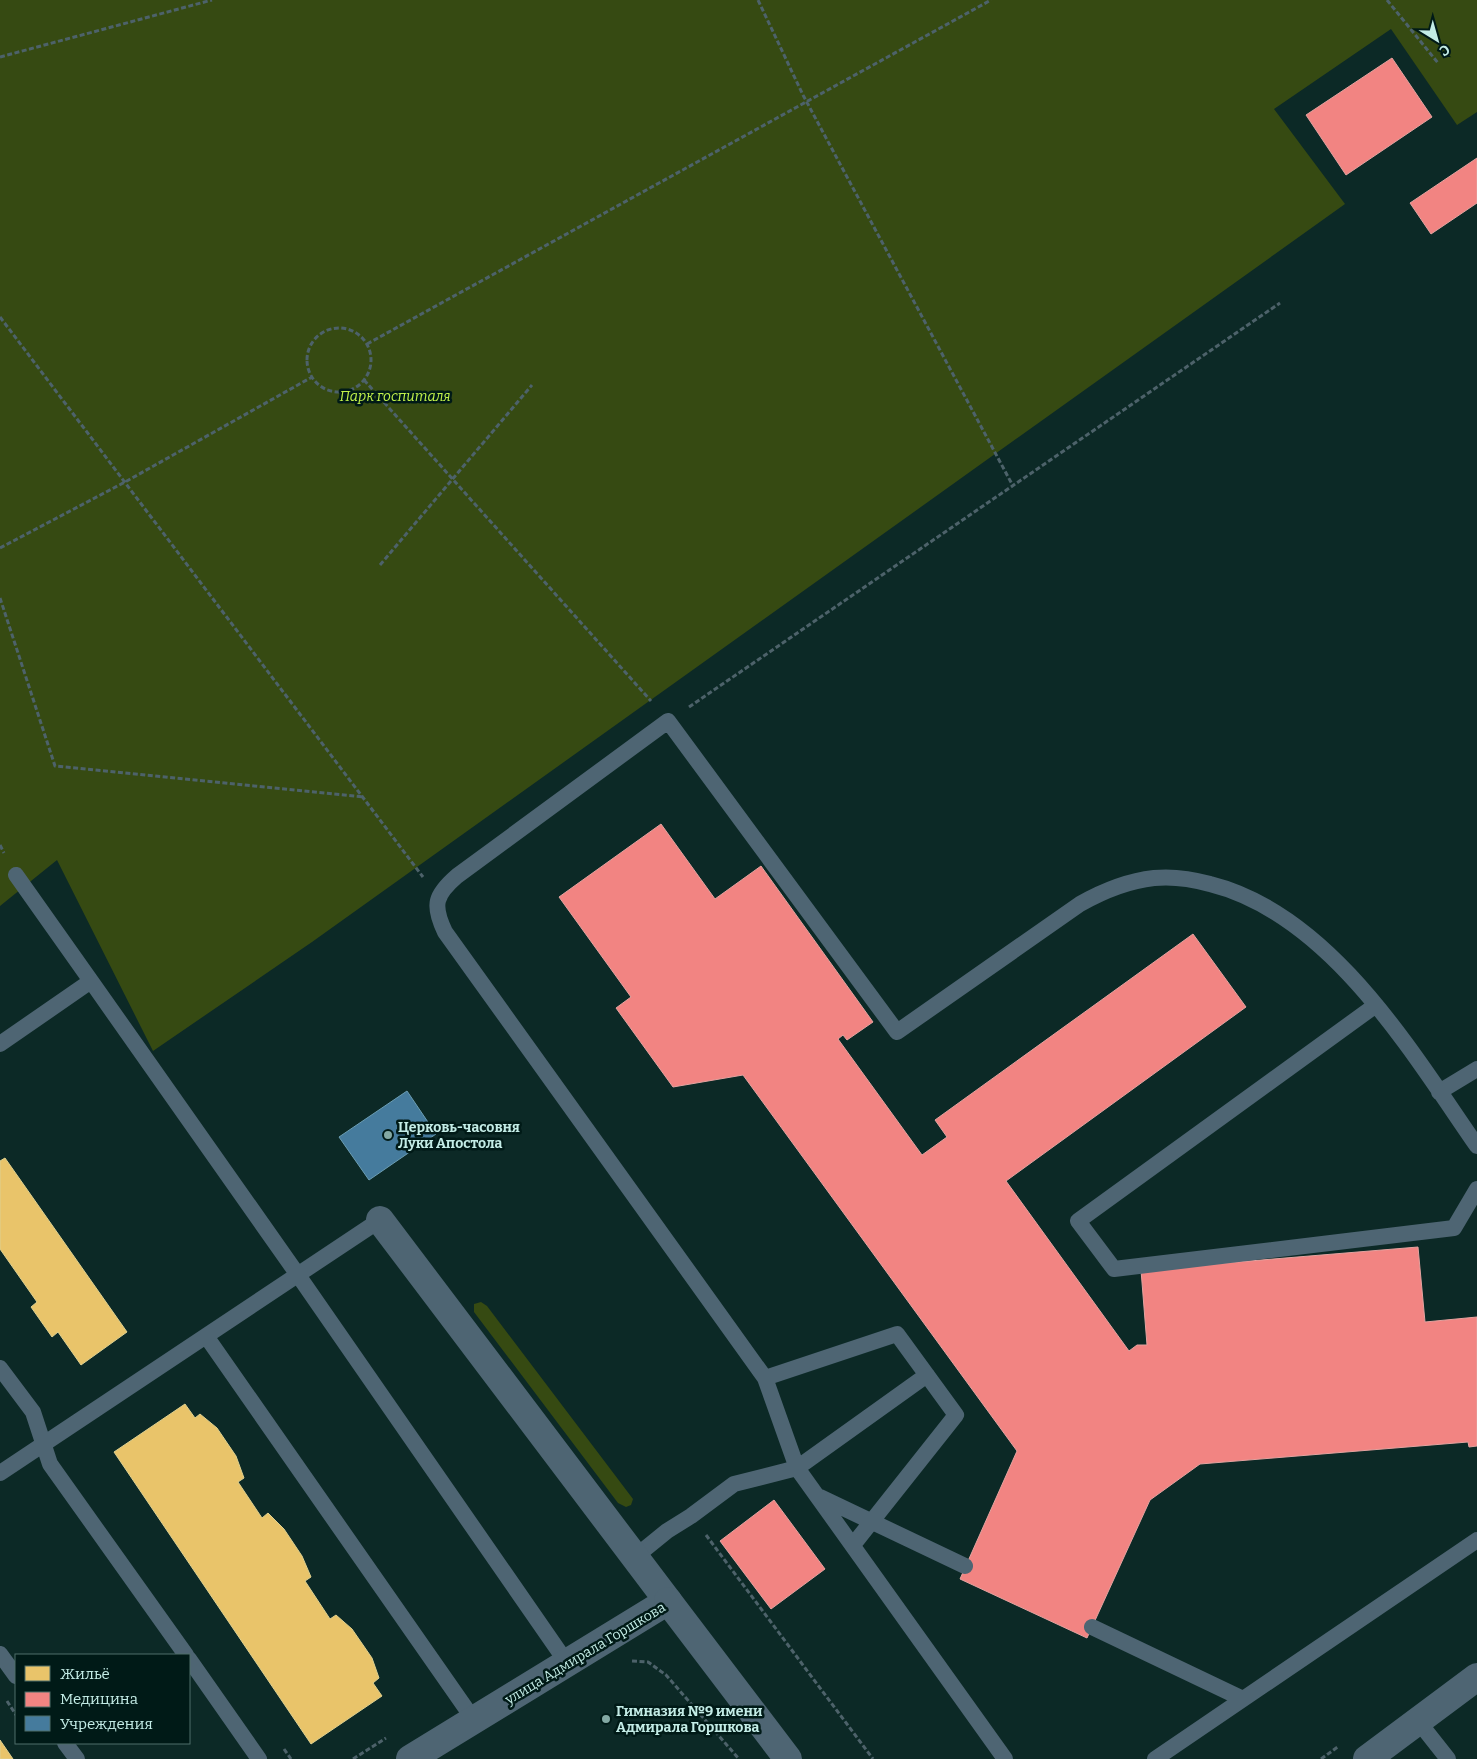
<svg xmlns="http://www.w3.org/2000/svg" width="1477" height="1759" font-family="Bitter,serif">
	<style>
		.green { fill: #364a12 }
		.homes { fill: #e9c46a; stroke: #ded08f }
		.health { fill: #f28482; stroke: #e4a3a0 }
		.public { fill: #457b9d; stroke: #6b9db3 }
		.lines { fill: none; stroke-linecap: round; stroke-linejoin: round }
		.path { stroke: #4d626a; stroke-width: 3; stroke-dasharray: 5 2.5; stroke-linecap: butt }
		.service { stroke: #4e6573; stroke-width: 16 }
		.minor { stroke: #4e6573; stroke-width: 28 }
		.tertiary { stroke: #4e6573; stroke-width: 28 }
		.poi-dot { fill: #83a8a3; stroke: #001a17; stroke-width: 2 }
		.labels { text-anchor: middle; stroke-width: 5; stroke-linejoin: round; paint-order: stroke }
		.park-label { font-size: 14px; font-style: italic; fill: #c1f24a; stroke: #001a17 }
		.poi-label { font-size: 14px; font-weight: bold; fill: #c3ece6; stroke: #001a17; text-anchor: start }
		.street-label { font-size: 14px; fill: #c3ece6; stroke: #001a17 }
	</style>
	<rect width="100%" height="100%" fill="#0c2926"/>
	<!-- green -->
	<path class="green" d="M0,0H1477V112L1457,125L1391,29L1274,109L1345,204L312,942L153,1051L57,860L0,906Z
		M481,1302L487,1306L633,1499L631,1505L626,1507L618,1503L474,1312V1304Z"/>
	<!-- homes -->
	<path class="homes" d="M5,1158L127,1332L81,1365L58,1332L52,1337L31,1307L37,1302L0,1249V1161Z
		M185,1404L195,1418L200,1414L217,1428L236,1456L244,1478L238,1482L262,1518L268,1513L284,1529L302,1556L311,1577L305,1581L330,1619L336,1615L352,1629L372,1658L379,1678L373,1683L382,1696L311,1744L114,1452Z
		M0,1740L13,1759H0Z"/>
	<!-- health -->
	<path class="health" d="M1392,58L1432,117L1346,175L1306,115Z
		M1477,158V203L1431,234L1410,203Z
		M661,824L715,899L761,866L873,1022L847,1040L843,1035L838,1039L922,1155L947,1137L935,1120L1193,934L1246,1007L1006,1181L1129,1351L1137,1345H1147L1141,1270L1418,1247L1425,1322L1477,1317V1446L1469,1447L1468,1442L1200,1464L1150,1500L1087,1638L960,1579L1017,1451L743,1075L673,1087L616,1008L631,997L559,897Z
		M774,1500L825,1569L771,1609L720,1541Z"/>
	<!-- public -->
	<path class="public" d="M407,1091L436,1134L369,1180L339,1137Z"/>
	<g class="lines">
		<!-- path -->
		<path class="path" d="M758,0L803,95L1013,486
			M1387,0L1438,63
			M0,57L212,0
			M0,317L423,877
			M307 360a32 32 0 1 1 64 0a32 32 0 1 1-64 0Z
			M367,344L991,0
			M364,380L651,701
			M0,548L125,482L312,377
			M380,565L532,385
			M0,598L55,766L363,797
			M689,707L1280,303
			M0,845L4,853
			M706,1535L873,1759
			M632,1661L648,1662L666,1675L739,1759
			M7,1701L16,1715
			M284,1749L291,1759
			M353,1759L386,1738
			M1321,1759L1339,1746"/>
		<!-- service -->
		<path class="service" d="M16,875L91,981
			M1376,1005L1078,1221L1114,1269L1454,1228L1477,1189
			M0,1044L91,981L298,1275L567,1663
			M1439,1092L1477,1069
			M206,1336L474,1720
			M0,1368L33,1412L50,1464L186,1655
			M765,1378L897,1334L956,1415L853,1545
			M0,1473L380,1220
			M820,1497L965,1566
			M635,1557L667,1531L691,1516L734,1484L797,1468L927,1375
			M1092,1627L1243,1699
			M0,1654L16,1676
			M189,1659L259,1759
			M1418,1721L1448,1759
			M65,1743L77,1759
			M1005,1759L797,1468L765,1378L445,932C432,905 435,895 457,876L668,721L897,1032L1080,904C1103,891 1127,881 1154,878C1173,876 1192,879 1210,884C1330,914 1411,1051 1477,1146
			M1155,1759L1477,1540"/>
		<!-- minor -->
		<path class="minor" d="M380,1220L668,1601L410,1759
			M1367,1759L1477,1677"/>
		<!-- tertiary -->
		<path class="tertiary" d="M668,1601L788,1759"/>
	</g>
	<!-- markers -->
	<g class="poi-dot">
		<circle cx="388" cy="1135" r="5"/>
		<circle cx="606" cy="1719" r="5"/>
	</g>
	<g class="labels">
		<!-- park labels -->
		<g class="park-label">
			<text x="395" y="401">Парк госпиталя</text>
		</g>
		<!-- poi labels -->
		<g class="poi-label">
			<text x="398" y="1132">Церковь-часовня<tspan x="398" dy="16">Луки Апостола</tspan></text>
			<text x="616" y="1716">Гимназия №9 имени<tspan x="616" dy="16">Адмирала Горшкова</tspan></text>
		</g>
		<!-- street labels -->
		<g class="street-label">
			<text transform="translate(585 1653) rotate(-31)" y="5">улица Адмирала Горшкова</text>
		</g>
	</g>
	<!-- legend -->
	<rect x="15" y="1654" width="175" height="90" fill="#001a17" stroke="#4e6e6a"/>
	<rect x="25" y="1666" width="25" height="15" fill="#e9c46a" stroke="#4e6e6a"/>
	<text x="60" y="1679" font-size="15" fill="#c3ece6">Жильё</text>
	<rect x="25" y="1692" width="25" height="15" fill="#f28482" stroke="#4e6e6a"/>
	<text x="60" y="1704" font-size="15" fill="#c3ece6">Медицина</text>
	<rect x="25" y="1716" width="25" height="15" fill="#457b9d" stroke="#4e6e6a"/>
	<text x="60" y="1729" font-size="15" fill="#c3ece6">Учреждения</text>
	<!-- north arrow -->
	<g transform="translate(1437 40) rotate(143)" stroke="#001a17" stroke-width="4" paint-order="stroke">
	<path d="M0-4L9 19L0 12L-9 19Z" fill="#c3ece6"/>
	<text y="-8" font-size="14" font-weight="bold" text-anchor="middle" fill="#c3ece6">С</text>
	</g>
</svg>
